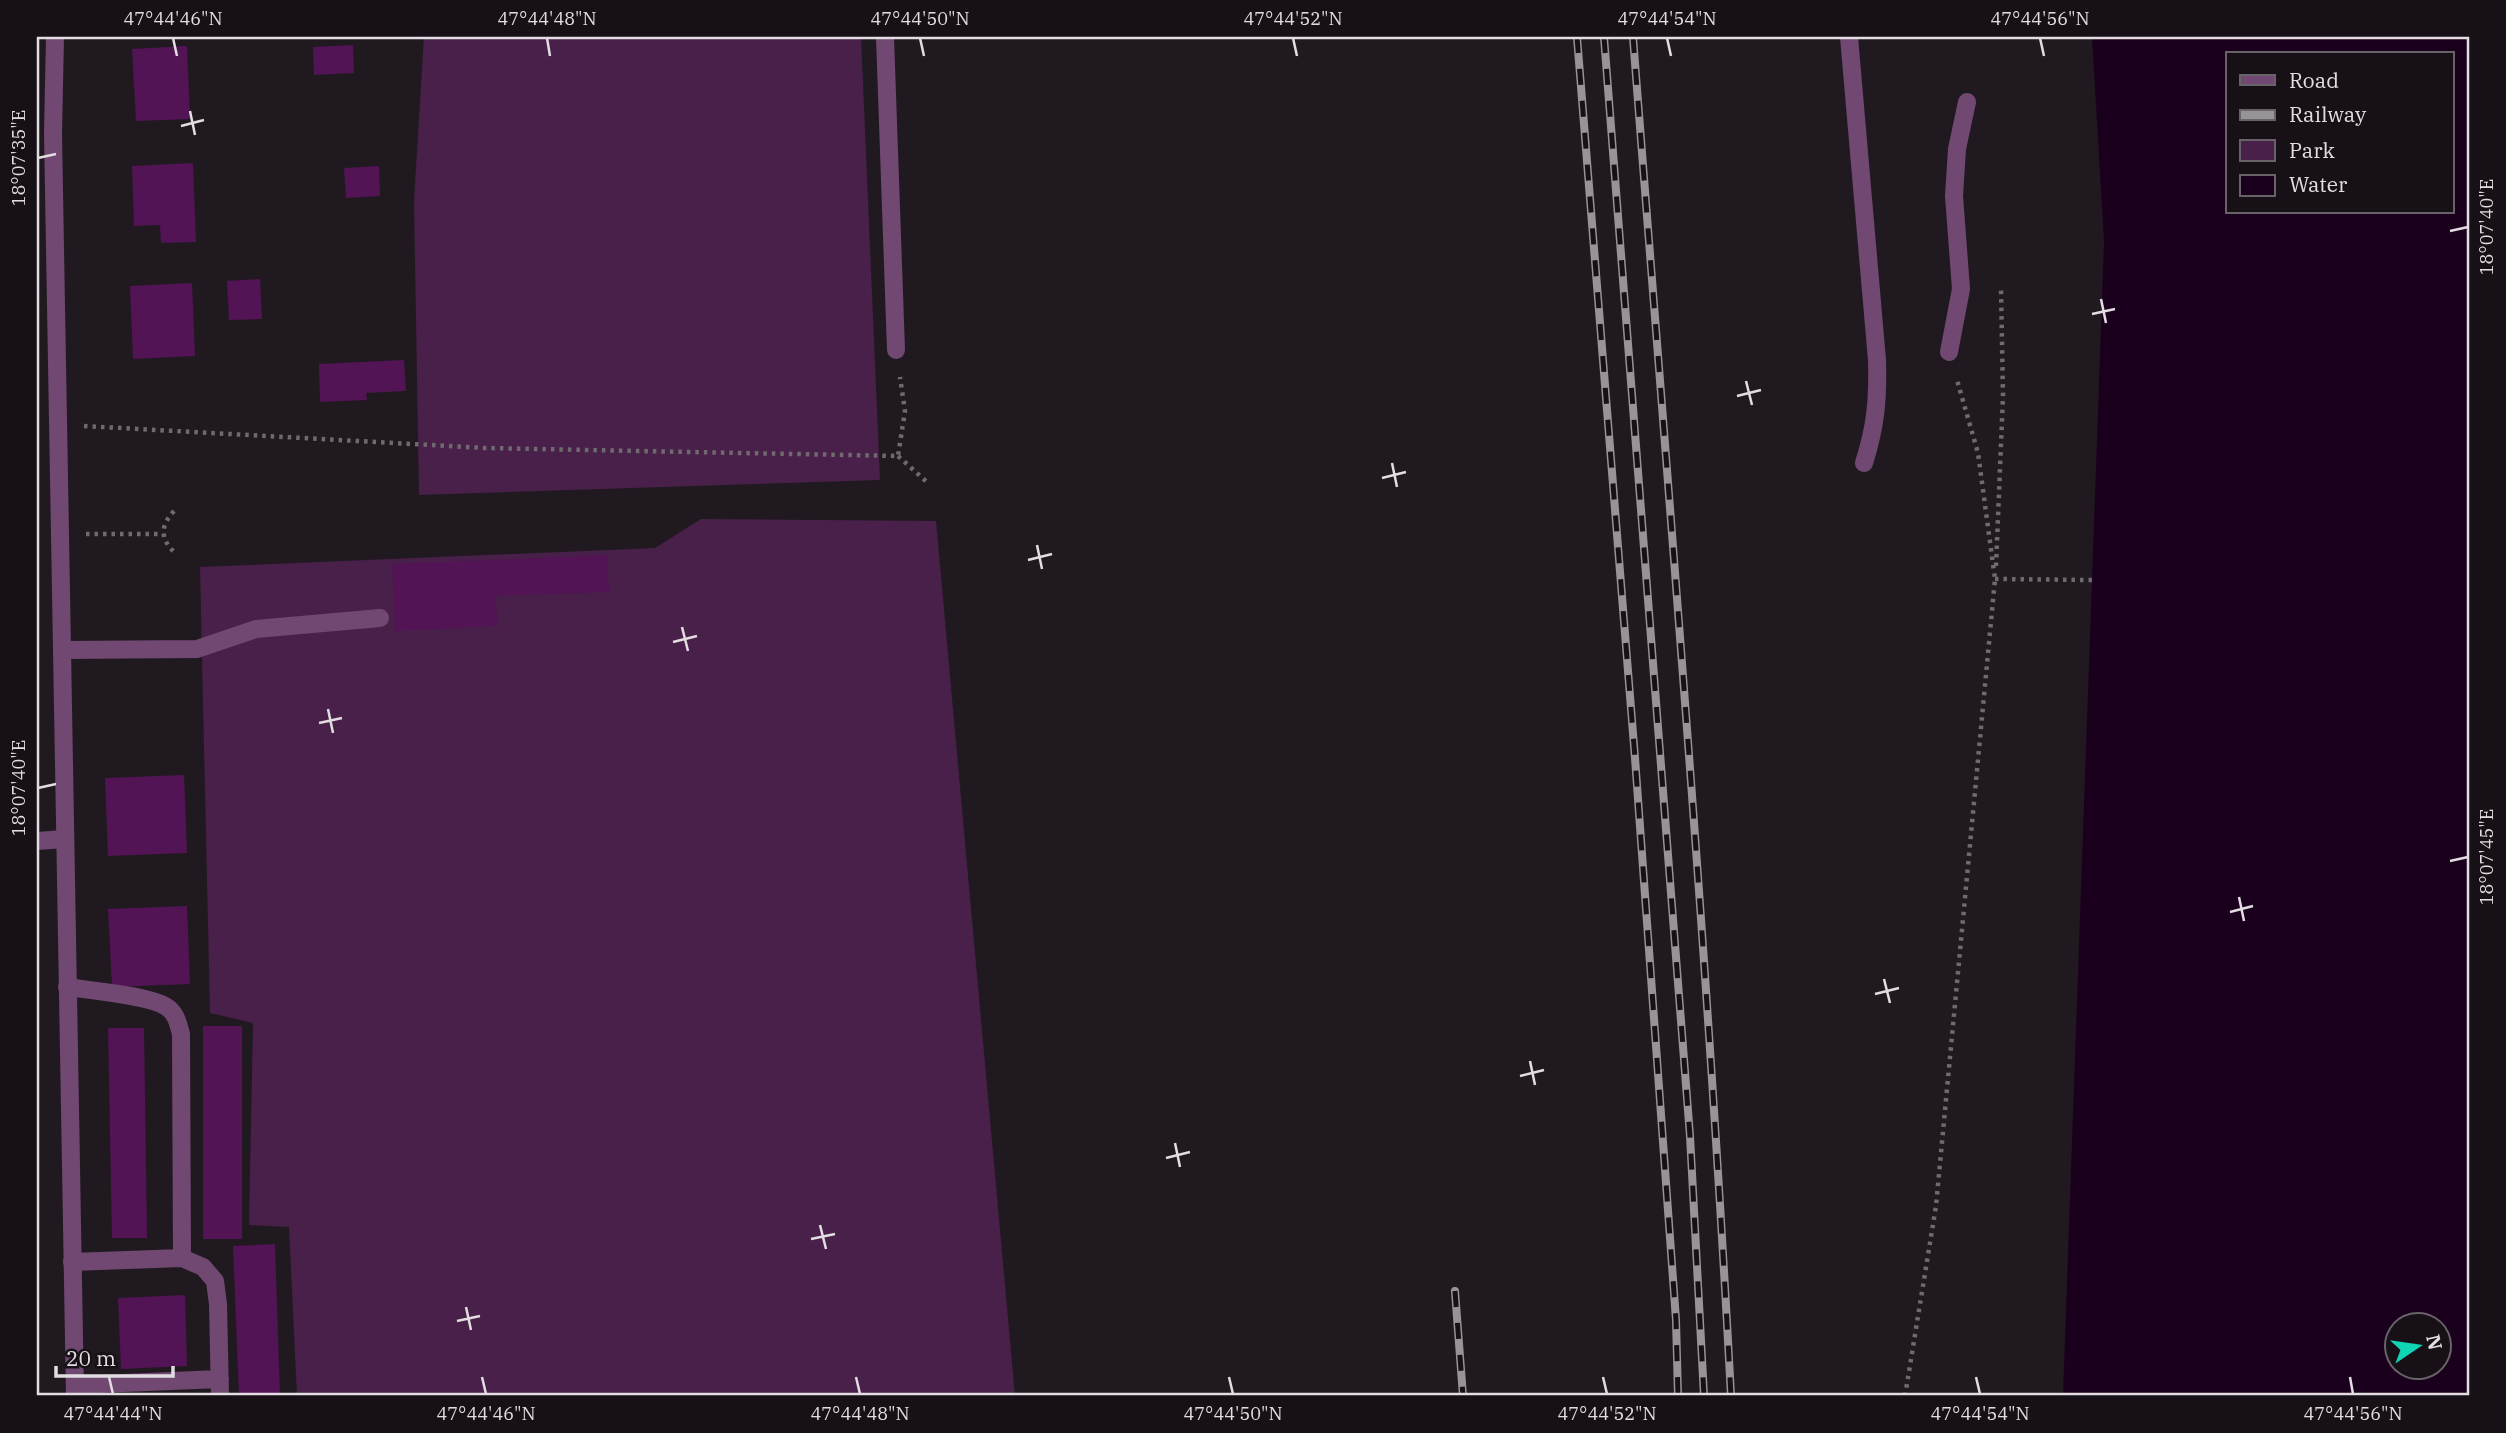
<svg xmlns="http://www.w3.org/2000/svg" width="2506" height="1433" font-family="'IBM Plex Serif',serif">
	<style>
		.green { fill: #482049 }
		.water { fill: #1b001d; fill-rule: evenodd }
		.building { fill: #521454 }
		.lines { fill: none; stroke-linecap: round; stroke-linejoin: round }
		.path { stroke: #6f6a6f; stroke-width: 4.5; stroke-dasharray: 3.5 5; stroke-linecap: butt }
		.service { stroke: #704871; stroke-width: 18 }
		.minor { stroke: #704871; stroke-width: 18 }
		.rail-casing { stroke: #989398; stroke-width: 8 }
		.rail { stroke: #171117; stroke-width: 5; stroke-dasharray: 16; stroke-linecap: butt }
		.ticks { fill: none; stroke: #e1dde1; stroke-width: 2.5 }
		.neatline { fill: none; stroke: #e1dde1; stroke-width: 2.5 }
		.ticks-label { font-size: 18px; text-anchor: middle; fill: #e1dde1 }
	</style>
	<rect width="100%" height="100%" fill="#201a20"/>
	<!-- green -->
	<path class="green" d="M424,37H861L880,480L419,495L414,201Z
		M701,519L936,521L1015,1396H297L289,1227L249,1225L253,1023L210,1013L200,567L655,548Z"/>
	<!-- water -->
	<path class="water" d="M2092,37H2469V1396H2063L2104,241ZM2228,54H2452V212H2228ZM2398,1324H2440V1366H2398Z"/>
	<!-- building -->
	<path class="building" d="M353,45L354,73L314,75L313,47Z
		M187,46L190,119L136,121L132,49Z
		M193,163L196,242L161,243L160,225L134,226L132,166Z
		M379,166L380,196L346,198L344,168Z
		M260,279L262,319L229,320L227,281Z
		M192,283L195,356L133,359L130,286Z
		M404,360L406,391L366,393L367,400L320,402L319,364Z
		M607,555L609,592L496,596L497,626L395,631L392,564Z
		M184,775L187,853L108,856L105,778Z
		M187,906L190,984L112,987L108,909Z
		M203,1026H242V1239H203Z
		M108,1028H144L147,1238H112Z
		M275,1244L280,1396H239L233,1246Z
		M185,1295L187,1366L121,1369L118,1298Z"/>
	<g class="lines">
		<!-- path -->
		<path class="path" d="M84,426L485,448L898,456L905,411L900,377
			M898,456L929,484
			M174,511C161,525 159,538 175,553
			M86,534H162
			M1996,566L2003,396L2001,288
			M1995,579L2092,580
			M1905,1396L1936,1206L1995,579L1978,453L1957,380"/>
		<!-- service -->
		<path class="service" d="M885,37L896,350
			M1949,352L1961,289L1954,196L1957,149L1967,102
			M63,650L197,649L256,629L380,618
			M37,841L65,839
			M67,987C89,990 149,996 165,1006C176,1012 178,1023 181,1034L182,1258
			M72,1262L182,1258L203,1267L215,1281L218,1304L220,1396
			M75,1385L220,1379"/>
		<!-- minor -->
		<path class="minor" d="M55,37L53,133L75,1396
			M1849,37L1877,360C1878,400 1876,425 1864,463"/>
		<defs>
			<path id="rail" d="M1577,37L1635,758L1676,1320L1678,1396
				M1604,37L1690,1136L1704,1396
				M1633,37C1668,490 1707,943 1731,1396
				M1455,1291L1463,1396"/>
		</defs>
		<!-- rail casing -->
		<use href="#rail" class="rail-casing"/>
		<!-- rail -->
		<use href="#rail" class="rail"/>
	</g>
	<!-- ticks -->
	<path class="ticks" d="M173,38L177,56M547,38L550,56M920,38L924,56M1293,38L1297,56M1667,38L1671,56M2040,38L2044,56M190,111L195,135M181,126L204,120M38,158L56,154M2450,231L2468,227M2101,299L2106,323M2092,314L2115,309M1746,381L1752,405M1737,396L1761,390M1392,463L1397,487M1382,478L1406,472M1037,545L1042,569M1028,560L1052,554M682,627L688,651M673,642L697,636M328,709L333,733M319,723L342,718M38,788L56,784M2450,861L2468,857M2239,897L2244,921M2230,912L2253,906M1884,979L1890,1003M1875,994L1899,988M1530,1061L1535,1085M1520,1076L1544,1070M1175,1143L1180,1167M1166,1158L1190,1152M820,1225L826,1249M811,1239L835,1234M466,1307L471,1330M457,1321L480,1316M109,1377L113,1394M482,1377L486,1394M856,1377L860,1394M1229,1377L1233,1394M1603,1377L1607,1394M1976,1377L1980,1394M2350,1377L2353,1394"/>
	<!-- border -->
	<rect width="2506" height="1433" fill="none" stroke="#171117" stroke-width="77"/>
	<!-- legend -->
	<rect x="2226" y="52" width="228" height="161" fill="#171117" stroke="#686368" stroke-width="2"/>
	<rect x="2240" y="75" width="35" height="10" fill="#704871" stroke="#686368" stroke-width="2"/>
	<text x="2289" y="88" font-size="21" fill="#e1dde1">Road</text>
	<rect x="2240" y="110" width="35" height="10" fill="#989398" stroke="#686368" stroke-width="2"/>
	<text x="2289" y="122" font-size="21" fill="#e1dde1">Railway</text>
	<rect x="2240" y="140" width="35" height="21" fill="#482049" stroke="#686368" stroke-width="2"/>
	<text x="2289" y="158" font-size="21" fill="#e1dde1">Park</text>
	<rect x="2240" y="175" width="35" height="21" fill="#1b001d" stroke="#686368" stroke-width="2"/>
	<text x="2289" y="192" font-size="21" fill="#e1dde1">Water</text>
	<!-- north arrow -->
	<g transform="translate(2418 1346) rotate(77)"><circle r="33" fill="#171117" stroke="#686368" stroke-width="2"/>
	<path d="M0-5L12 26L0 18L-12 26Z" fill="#0fd5b4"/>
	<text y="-10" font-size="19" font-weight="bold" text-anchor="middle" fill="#e1dde1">N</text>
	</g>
	<!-- scale -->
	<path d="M56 1366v10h117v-10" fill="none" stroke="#e1dde1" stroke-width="3.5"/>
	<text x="66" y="1366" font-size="21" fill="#e1dde1" stroke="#171117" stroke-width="5" paint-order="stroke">20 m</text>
	<rect x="38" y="38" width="2430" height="1356" class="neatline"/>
	<g class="ticks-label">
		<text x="173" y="25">47°44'46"N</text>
		<text x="547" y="25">47°44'48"N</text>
		<text x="920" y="25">47°44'50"N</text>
		<text x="1293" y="25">47°44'52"N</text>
		<text x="1667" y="25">47°44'54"N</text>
		<text x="2040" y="25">47°44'56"N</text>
		<text transform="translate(19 158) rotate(-90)" y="6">18°07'35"E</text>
		<text transform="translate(2487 227) rotate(-90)" y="6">18°07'40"E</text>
		<text transform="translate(19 788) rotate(-90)" y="6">18°07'40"E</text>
		<text transform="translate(2487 857) rotate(-90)" y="6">18°07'45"E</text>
		<text x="113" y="1420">47°44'44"N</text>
		<text x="486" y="1420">47°44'46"N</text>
		<text x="860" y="1420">47°44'48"N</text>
		<text x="1233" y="1420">47°44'50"N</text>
		<text x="1607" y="1420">47°44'52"N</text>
		<text x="1980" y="1420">47°44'54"N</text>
		<text x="2353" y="1420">47°44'56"N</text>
	</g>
</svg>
